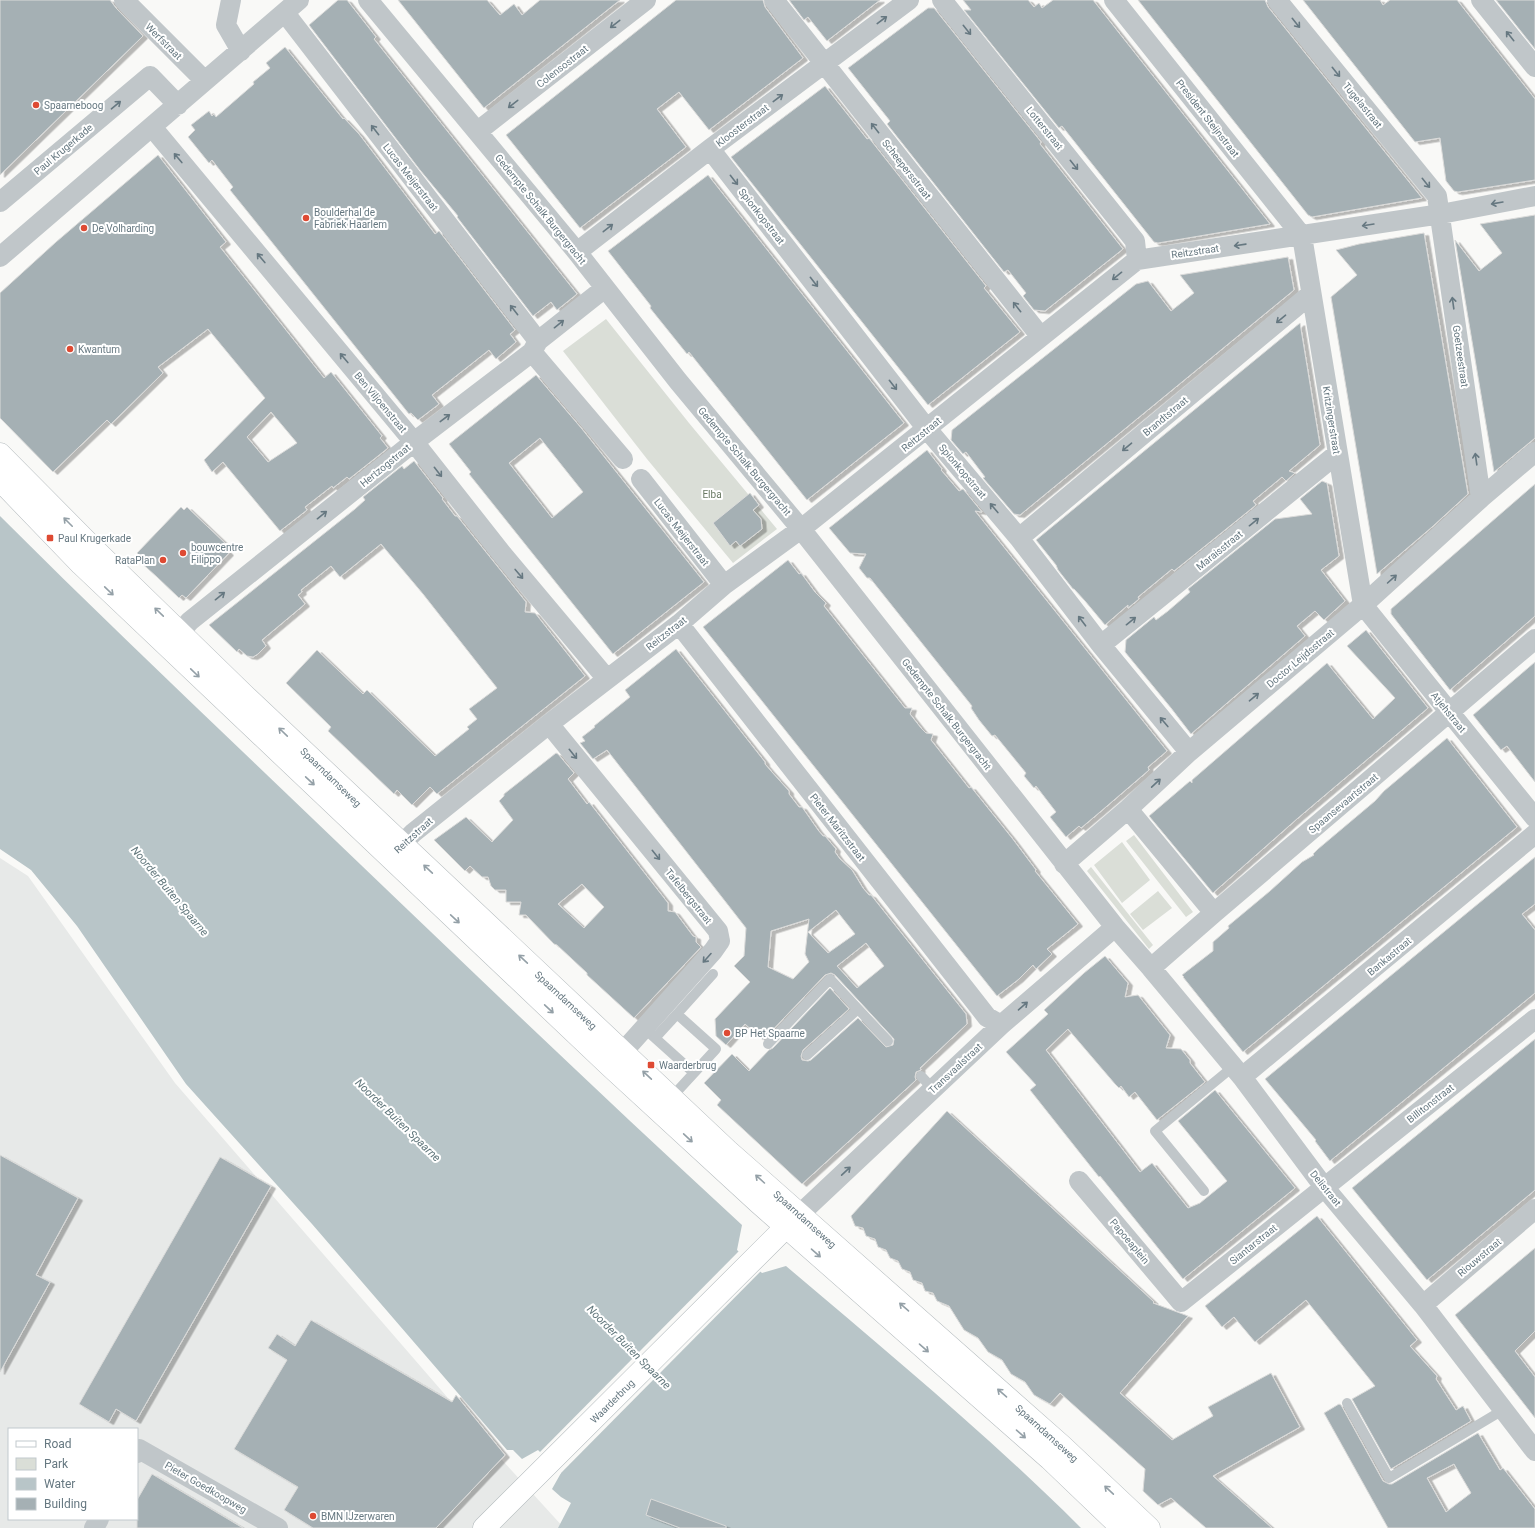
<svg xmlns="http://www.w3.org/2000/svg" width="1535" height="1528" font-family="Roboto,sans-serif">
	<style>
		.built { fill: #e7e9e8; fill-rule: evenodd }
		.green { fill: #daded7 }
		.water { fill: #b8c5c8 }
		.pier { fill: #f9f9f7 }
		.building { fill: #a5b0b4; stroke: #dbdbda; fill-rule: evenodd; filter: url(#shadow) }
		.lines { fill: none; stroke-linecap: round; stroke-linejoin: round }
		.secondary-casing { stroke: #b3babd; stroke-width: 23 }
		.lane { stroke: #c0c6c9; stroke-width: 10 }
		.street { stroke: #c0c6c9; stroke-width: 20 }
		.secondary { stroke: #fff; stroke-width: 22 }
		.oneway { stroke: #667881 }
		.oneway2 { stroke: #94a0a7 }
		.poi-dot { fill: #de4a33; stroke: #fff; stroke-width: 1.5 }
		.labels { text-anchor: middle; stroke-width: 4; stroke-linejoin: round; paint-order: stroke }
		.street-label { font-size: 10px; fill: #667881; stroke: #fff }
		.poi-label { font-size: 10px; fill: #667881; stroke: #fff; text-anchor: start }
		.park-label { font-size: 10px; fill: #6a7a64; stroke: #fff }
		.water-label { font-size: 11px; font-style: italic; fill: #60767b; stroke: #fff }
	</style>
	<defs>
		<filter id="shadow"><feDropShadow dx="4.5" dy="2.5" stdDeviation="0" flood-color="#0004"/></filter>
	</defs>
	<rect width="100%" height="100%" fill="#f9f9f7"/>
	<!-- built -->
	<path class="built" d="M0,858L28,876L175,1083L493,1450L564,1528H0ZM9,1429H137V1519H9Z"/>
	<!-- green -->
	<path class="green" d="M606,319L689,423L777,529L733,563L647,459L563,351Z
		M1134,835L1193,912L1186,917L1126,841Z
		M1122,842L1150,880L1122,903L1094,865Z
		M1091,867L1153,945L1149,949L1087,871Z
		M1158,891L1172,908L1143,930L1130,914Z"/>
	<!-- water -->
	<path class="water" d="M0,516C95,611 192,703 289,796C439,940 589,1084 742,1225L737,1250L762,1273L786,1266C886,1351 988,1435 1081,1528H558L571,1503L561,1497L552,1489L561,1473L538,1450L522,1459L513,1450H507L312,1224L186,1084L77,926L31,870L0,849Z"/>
	<!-- pier -->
	<path class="pier" d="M740,1250L761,1271L560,1474L539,1453Z"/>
	<!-- building -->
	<path class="building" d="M0,0H110L116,8L143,36L0,175Z
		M338,0H347L376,37L374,39L577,294L557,310L551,302L533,316L457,217L458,216L420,170L309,25Z
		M398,0H487L500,15L514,4L522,15L540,0H620L484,108Z
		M676,0H763L765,7L803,58L709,130L679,92L657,109L686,147L580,228L506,135Z
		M789,0H880L827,41L808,17L804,20Z
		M963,0H1028L1034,7L1039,3L1042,8L1053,0H1093L1270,224L1158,243L1154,242L1062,126L1059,128L964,10H971Z
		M1138,0H1265L1268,7L1422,198L1312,217L1308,215Z
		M1303,0H1380L1383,5L1390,0H1457L1535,99V180L1458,192L1454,191L1446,181L1440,138L1415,142Z
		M1496,0H1535V49Z
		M928,8H934L1041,142L1040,144L1123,249L1045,311L1034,310L1023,296L1026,293L1008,270L1004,272L887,124L890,121L848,68Z
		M285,47L343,119L344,118L359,134L435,234L439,231L515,330L510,334L516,342L496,359L489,350L432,395L439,404L418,420L411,413L409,414L255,221L230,190L233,187L212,160L209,163L188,137L195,130L191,125L209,111L212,116L214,114L216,117L254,84L253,82L270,68L266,63Z
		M825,86L867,139L869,138L986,286L984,288L1020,332L928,405L731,157Z
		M158,155L226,242L220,247L324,378L331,372L382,436L380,438L388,448L349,479L347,477L333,488L332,486L305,507L307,510L280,531L223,462L212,472L204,460L265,398L208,329L158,367L163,373L111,424L107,420L53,472L0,418V293L56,242ZM271,412L297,443L268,462L247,437Z
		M708,175L904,423L807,500L689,352L687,354L650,308L651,306L608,251Z
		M1535,215V438L1494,472L1455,240L1479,271L1502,253L1480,224Z
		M1424,233L1468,494L1432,527L1377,574L1331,297L1357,275L1336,250L1359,244Z
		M1288,257L1294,290L1020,515L1014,514L983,478L985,477L966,452L963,454L951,440L952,430L1136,284L1148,281L1171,311L1194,293L1180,275Z
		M1300,323L1320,445L1289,471L1295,473L1286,481L1282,477L1253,501L1256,505L1174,571L1172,569L1138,597L1139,599L1128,608V605L1105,625L1085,601L1074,589H1073L1058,570L1056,565L1036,540Z
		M536,375L582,429L704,582L613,654L469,474L471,472L449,444ZM540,438L583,492L552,518L509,463Z
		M927,450L942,469L941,470L959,491L963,489L982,512L975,511L1167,751L1148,767L1149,770L1100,812L1081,828L1079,826L1066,837L1050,817L1056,812L1036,786L1034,788L1024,776L1026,773L995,735L992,736L979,720L971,708L972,706L870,578H867L859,568L866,554L850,553L829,528Z
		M414,461L443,498L442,499L455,516H457L526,602L525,612L535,613L585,676L437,794L430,787L412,805L397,790L394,794L328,731L331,727L286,683L317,650L363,694L367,690L435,756L469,729L467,727L477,719L469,709L497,688L423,594L381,544L340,577L331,566L301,590L302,592L298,595L305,604L262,640L266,646L258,654L253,657L247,656L239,649L237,652L209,625L355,509L365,500L363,497L402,466L404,469Z
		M1322,481L1327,483L1339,556L1321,570L1345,601L1324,620L1315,611L1297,626L1305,636L1191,734L1171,708L1125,652L1126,640L1154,617L1156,620L1168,611L1190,592L1188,589L1275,519L1312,514L1300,499Z
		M1535,484V616L1450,690L1391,614V609Z
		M750,493L759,505L753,510L761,519L762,529L740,546L736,541L730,546L713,523Z
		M181,507L184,510L187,507L229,547L226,550L229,553L186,598L182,595L179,598L157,577L137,559L140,556L137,553Z
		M788,560L799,574L801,573L815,592L826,603L824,606L905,708H912L910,714L921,728L926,733L933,734L931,740L969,788L971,787L1012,838L1036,870L1035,871L1078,924L1047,949L1052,954L1036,969L1033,965L1019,979L997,996L703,627Z
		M1366,630L1428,708L1298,818L1213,893L1149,816L1190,781L1192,783V780L1327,663L1373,719L1395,698L1347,646Z
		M676,649L765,762V764L771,771L789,791V794L799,807H802L818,830L823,836H825L836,849L835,852L840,859L852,870L863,888L869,895H871L966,1014L967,1024L920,1068L921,1070L916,1072L915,1077L916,1080L802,1184L717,1105L721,1100L704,1083L732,1054L749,1071L769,1050L773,1048L830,988L849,1009L803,1050L801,1056L802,1060L808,1061L811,1060L858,1018L886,1047L893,1045L894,1039L835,975L831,973L825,975L763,1040L745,1024L726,1045L716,1036L715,1019L750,982L734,966L744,956L746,928L607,750L593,759L580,743L585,741L582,737L595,727L594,726L630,697L625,690ZM836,910L855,934L828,953L808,932ZM809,919L805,954L809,962L793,979L768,967L771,931ZM866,943L884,966L857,988L837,966Z
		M1535,662V782L1507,746L1501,750L1473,715Z
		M1447,738L1517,827L1243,1052L1183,977H1184L1182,975L1213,951V942L1229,928L1228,926L1270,891L1302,862L1314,855L1313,854L1318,849L1375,801L1384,791Z
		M556,753L558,754L574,773L568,779L587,804L589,802L668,903V911L675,912L693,936L696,937V942L701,947L634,1018L587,975V973L557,945L554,944L526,915H519L521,902H506V890H495L491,886L488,877H482L470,866L465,871L434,840L466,817L492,842L513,820L499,801L504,796V794ZM582,884L604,907L584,928L558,904Z
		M1535,857V904L1522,914L1535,930V993L1330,1161L1315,1141L1316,1140L1265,1079Z
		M1105,956L1128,983L1125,997L1138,995L1170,1035L1166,1048L1181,1049L1190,1060V1063L1205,1082L1157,1120L1135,1092L1129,1097L1121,1086L1119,1088L1115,1084L1068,1029L1046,1050L1140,1172L1152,1163L1188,1208L1200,1203L1227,1181L1178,1121L1215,1090L1295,1188L1183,1279L1100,1176L1099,1177L1030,1090L1036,1085L1006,1052L1048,1014L1044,1010L1084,973Z
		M1535,1039V1190L1427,1280L1352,1188Z
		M947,1111L1154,1302L1153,1303L1188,1316L1120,1393L1172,1440L1213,1416L1208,1407L1271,1373L1300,1427L1213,1476L1272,1528H1206L1171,1498L1158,1505L1143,1491L1145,1469L1060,1393L1050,1404L1034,1395L1025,1382L1011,1374L1002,1360L988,1352L978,1338L964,1330L949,1306L937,1301L933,1293L925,1291L922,1283L913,1280L910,1272L902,1269L898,1261L890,1258L886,1250L878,1247L875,1239L866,1236L863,1228L855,1226L851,1216Z
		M0,1155L78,1198L36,1275L50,1282L0,1372Z
		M220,1157L271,1186L136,1421L116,1409L109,1422L79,1404Z
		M1317,1216L1417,1340L1410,1346L1437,1376L1436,1379L1456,1410L1463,1406L1471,1421L1391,1469L1352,1399L1375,1386L1306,1300L1255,1342L1234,1317L1222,1327L1205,1306Z
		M1535,1248V1331L1515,1351L1535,1377V1418L1455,1315Z
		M311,1320L452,1402L456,1395L505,1455L436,1528H313L284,1510L298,1487L234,1449L287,1360L268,1348L277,1334L295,1346Z
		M1339,1404L1341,1405L1383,1481L1389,1484H1392L1478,1433L1500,1470L1503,1468L1535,1509V1528H1388L1324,1413ZM1454,1464L1471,1493L1446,1512L1427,1478Z
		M152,1474L243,1528H137V1500Z
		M651,1499L726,1526V1528H680L646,1515Z"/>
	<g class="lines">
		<defs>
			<path id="secondary" d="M0,454L95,550L244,695L728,1151L1062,1446L1149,1528
				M0,480L81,564L610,1066L759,1203L1050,1459L1122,1528
				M484,1528L796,1217"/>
		</defs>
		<!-- secondary casing -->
		<use href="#secondary" class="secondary-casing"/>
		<!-- lane -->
		<path class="lane" d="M677,1014L713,974
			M644,1028L655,1038L677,1014L716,1049L670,1099
			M655,1038L694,1073
			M768,1044L830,979L888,1041
			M807,1055L858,1009
			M921,1076L933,1089
			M1204,1191L1155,1131L1234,1066
			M1347,1403L1389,1478L1503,1410"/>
		<!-- street -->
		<path class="street" d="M124,0L205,81
			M231,0L226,25L241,51
			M368,0L577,252L678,381L801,529L1115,927L1151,968L1242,1077L1324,1187L1423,1305L1535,1451
			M774,0L1041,337
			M942,0L1135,241L1137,260
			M1114,0L1302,236L1363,605L1535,818
			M1277,0L1437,196L1481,498
			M1481,0L1535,67
			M285,13L538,341
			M152,127L414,442L503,555L607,679
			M478,131L646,0
			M710,149L927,429L1019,538L1101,645L1189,752
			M0,202L150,76L178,105
			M577,252L710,149L909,0
			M0,257L299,0
			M532,352L623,459
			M641,479L724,585
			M1019,538L1311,294
			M679,624L987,1017L1001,1025
			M169,644L190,621L414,442L532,352L538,341L605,288
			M1101,645L1337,454
			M549,724L718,931L720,941L713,951L612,1064
			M1128,809L1214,913
			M391,855L413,833L549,724L679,624L724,585L801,529L1137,260L1441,214L1535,196
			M1064,864L1128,809L1189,752L1363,605L1481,498L1535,452
			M1151,968L1214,913L1535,639
			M1242,1077L1535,834
			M1079,1181L1181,1302L1535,1019
			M799,1215L1001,1025L1115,927
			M1423,1305L1535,1209
			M137,1453L139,1449L278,1528
			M94,1528L99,1519"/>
		<!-- secondary -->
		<use href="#secondary" class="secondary"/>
	</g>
	<!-- one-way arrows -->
	<defs><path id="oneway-shaft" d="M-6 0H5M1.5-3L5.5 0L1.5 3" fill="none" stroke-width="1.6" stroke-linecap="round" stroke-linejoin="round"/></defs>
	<g class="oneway">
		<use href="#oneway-shaft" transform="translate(882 20) rotate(-37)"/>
		<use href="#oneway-shaft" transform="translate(1296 23) rotate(51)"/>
		<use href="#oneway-shaft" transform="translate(615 24) rotate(142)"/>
		<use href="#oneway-shaft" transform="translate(967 30) rotate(51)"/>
		<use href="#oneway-shaft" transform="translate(1510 36) rotate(-129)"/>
		<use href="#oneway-shaft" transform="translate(1336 72) rotate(51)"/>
		<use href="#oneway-shaft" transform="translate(778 98) rotate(-37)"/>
		<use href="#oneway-shaft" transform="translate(513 104) rotate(142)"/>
		<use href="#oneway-shaft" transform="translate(116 105) rotate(-40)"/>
		<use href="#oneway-shaft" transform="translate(875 128) rotate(-128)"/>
		<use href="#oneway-shaft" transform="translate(375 130) rotate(-128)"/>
		<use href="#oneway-shaft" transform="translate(178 158) rotate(-130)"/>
		<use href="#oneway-shaft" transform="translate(1074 165) rotate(51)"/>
		<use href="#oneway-shaft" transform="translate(734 180) rotate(52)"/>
		<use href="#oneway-shaft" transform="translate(1426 183) rotate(51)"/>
		<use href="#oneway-shaft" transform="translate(1497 203) rotate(170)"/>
		<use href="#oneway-shaft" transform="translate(1368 225) rotate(171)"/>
		<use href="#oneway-shaft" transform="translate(608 228) rotate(-38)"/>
		<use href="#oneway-shaft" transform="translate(1240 245) rotate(172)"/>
		<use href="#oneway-shaft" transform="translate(261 258) rotate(-130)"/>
		<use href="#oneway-shaft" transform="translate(1117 276) rotate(141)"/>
		<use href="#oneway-shaft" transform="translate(814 282) rotate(52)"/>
		<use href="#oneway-shaft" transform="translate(1453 303) rotate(-98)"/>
		<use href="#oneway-shaft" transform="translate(1017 307) rotate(-128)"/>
		<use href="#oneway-shaft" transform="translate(514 310) rotate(-128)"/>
		<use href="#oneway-shaft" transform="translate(1281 319) rotate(140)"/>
		<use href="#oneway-shaft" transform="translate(559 324) rotate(-39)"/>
		<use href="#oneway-shaft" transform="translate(344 358) rotate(-130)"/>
		<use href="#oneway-shaft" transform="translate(893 385) rotate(52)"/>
		<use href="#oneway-shaft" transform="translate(445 418) rotate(-37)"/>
		<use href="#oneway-shaft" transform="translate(1127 447) rotate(140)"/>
		<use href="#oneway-shaft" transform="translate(1476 459) rotate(-98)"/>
		<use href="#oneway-shaft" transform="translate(438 472) rotate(52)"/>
		<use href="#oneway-shaft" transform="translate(994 508) rotate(-130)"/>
		<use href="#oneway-shaft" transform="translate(322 515) rotate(-39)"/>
		<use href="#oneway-shaft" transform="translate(1254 522) rotate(-39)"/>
		<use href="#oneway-shaft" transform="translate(519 574) rotate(50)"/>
		<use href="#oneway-shaft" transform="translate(1392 579) rotate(-42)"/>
		<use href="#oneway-shaft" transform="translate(220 596) rotate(-39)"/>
		<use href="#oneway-shaft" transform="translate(1082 621) rotate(-127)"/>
		<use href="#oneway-shaft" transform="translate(1131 621) rotate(-39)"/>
		<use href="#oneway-shaft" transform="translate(1254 697) rotate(-40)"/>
		<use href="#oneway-shaft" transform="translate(1164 722) rotate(-130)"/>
		<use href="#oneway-shaft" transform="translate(573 754) rotate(51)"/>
		<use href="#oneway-shaft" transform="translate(1156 783) rotate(-43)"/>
		<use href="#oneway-shaft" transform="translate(656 855) rotate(51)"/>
		<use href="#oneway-shaft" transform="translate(707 958) rotate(132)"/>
		<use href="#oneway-shaft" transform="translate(1023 1006) rotate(-41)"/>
		<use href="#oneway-shaft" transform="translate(846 1171) rotate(-43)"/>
	</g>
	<g class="oneway2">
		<use href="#oneway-shaft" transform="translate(68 522) rotate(-135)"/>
		<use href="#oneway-shaft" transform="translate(109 591) rotate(44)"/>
		<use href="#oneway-shaft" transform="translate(159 612) rotate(-136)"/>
		<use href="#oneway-shaft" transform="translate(195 673) rotate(44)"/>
		<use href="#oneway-shaft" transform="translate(283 732) rotate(-136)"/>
		<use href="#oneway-shaft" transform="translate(310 781) rotate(43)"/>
		<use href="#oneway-shaft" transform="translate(428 869) rotate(-137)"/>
		<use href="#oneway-shaft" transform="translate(455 919) rotate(43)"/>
		<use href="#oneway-shaft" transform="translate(523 959) rotate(-137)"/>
		<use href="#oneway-shaft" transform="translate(549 1009) rotate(43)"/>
		<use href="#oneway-shaft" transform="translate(647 1075) rotate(-137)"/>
		<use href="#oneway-shaft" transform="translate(688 1138) rotate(43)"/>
		<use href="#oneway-shaft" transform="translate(760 1179) rotate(-138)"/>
		<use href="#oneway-shaft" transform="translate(816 1253) rotate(41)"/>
		<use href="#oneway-shaft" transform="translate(904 1307) rotate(-139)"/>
		<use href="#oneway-shaft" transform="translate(924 1348) rotate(41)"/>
		<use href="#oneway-shaft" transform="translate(1002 1393) rotate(-139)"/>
		<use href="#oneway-shaft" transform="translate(1021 1434) rotate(41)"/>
		<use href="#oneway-shaft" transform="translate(1109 1490) rotate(-137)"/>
	</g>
	<!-- markers -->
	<g class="poi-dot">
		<circle cx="36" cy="105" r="4"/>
		<circle cx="306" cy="218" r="4"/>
		<circle cx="84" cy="228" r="4"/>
		<circle cx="70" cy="349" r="4"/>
		<rect x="46" y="534" width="8" height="8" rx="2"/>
		<circle cx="183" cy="553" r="4"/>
		<circle cx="163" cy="560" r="4"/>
		<circle cx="727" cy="1033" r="4"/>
		<rect x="647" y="1061" width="8" height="8" rx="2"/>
		<circle cx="313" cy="1516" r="4"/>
	</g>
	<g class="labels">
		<!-- street labels -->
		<g class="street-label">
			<text transform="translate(164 41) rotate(45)" y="4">Werfstraat</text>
			<text transform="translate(562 66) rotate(-38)" y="4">Colensostraat</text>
			<text transform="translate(1363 105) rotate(51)" y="4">Tugelastraat</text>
			<text transform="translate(1208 118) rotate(52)" y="4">President Steijnstraat</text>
			<text transform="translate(742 125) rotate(-37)" y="4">Kloosterstraat</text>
			<text transform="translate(1045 128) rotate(51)" y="4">Lotterstraat</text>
			<text transform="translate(63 149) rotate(-40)" y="4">Paul Krugerkade</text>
			<text transform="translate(907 169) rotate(52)" y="4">Scheepersstraat</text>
			<text transform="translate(411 177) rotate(52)" y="4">Lucas Meijerstraat</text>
			<text transform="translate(541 209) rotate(51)" y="4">Gedempte Schalk Burgergracht</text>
			<text transform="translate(762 216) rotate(52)" y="4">Spionkopstraat</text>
			<text transform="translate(1195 251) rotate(-8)" y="4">Reitzstraat</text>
			<text transform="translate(1461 356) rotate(82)" y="4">Goetzeestraat</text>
			<text transform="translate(381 402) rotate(50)" y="4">Ben Viljoenstraat</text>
			<text transform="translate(1165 416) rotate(-40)" y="4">Brandtstraat</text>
			<text transform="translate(1332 420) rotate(81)" y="4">Kritzingerstraat</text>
			<text transform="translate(921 434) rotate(-39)" y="4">Reitzstraat</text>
			<text transform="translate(745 461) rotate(50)" y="4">Gedempte Schalk Burgergracht</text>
			<text transform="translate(385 465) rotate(-39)" y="4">Hertzogstraat</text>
			<text transform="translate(963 471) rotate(50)" y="4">Spionkopstraat</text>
			<text transform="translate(682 532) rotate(52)" y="4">Lucas Meijerstraat</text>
			<text transform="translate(1219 550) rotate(-39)" y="4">Maraisstraat</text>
			<text transform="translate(666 633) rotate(-38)" y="4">Reitzstraat</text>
			<text transform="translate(1300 658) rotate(-40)" y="4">Doctor Leijdsstraat</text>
			<text transform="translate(1449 712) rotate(51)" y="4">Atjehstraat</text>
			<text transform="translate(947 714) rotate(52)" y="4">Gedempte Schalk Burgergracht</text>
			<text transform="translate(331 777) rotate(44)" y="4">Spaarndamseweg</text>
			<text transform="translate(1343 803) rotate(-40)" y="4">Spaansevaartstraat</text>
			<text transform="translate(838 827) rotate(52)" y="4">Pieter Maritzstraat</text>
			<text transform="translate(413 835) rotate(-42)" y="4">Reitzstraat</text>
			<text transform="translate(689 896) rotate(51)" y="4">Tafelbergstraat</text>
			<text transform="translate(1389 956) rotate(-40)" y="4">Bankastraat</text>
			<text transform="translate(566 1000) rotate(43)" y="4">Spaarndamseweg</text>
			<text transform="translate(955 1068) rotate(-43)" y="4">Transvaalstraat</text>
			<text transform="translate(1430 1103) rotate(-38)" y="4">Billitonstraat</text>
			<text transform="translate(1326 1188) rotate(51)" y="4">Delistraat</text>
			<text transform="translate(805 1219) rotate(42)" y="4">Spaarndamseweg</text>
			<text transform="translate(1130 1241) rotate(50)" y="4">Papoeaplein</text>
			<text transform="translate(1253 1244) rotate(-39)" y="4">Siantarstraat</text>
			<text transform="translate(1479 1257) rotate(-40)" y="4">Riouwstraat</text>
			<text transform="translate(612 1401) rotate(-45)" y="4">Waarderbrug</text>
			<text transform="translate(1047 1433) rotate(42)" y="4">Spaarndamseweg</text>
			<text transform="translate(206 1487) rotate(30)" y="4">Pieter Goedkoopweg</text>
		</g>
		<!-- poi labels -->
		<g class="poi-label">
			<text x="44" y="109">Spaarneboog</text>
			<text x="314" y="216">Boulderhal de<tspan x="314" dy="12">Fabriek Haarlem</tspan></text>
			<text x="92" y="232">De Volharding</text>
			<text x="78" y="353">Kwantum</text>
			<text x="58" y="542">Paul Krugerkade</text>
			<text x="191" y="551">bouwcentre<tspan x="191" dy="12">Filippo</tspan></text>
			<text x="155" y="564" text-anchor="end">RataPlan</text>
			<text x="735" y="1037">BP Het Spaarne</text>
			<text x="659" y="1069">Waarderbrug</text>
			<text x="321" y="1520">BMN IJzerwaren</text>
		</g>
		<!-- park labels -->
		<g class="park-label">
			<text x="712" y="498">Elba</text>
		</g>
		<!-- water labels -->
		<g class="water-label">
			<text transform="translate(170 891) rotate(50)" y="4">Noorder Buiten Spaarne</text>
			<text transform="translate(398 1120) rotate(44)" y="4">Noorder Buiten Spaarne</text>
			<text transform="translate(629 1347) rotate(45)" y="4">Noorder Buiten Spaarne</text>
		</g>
	</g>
	<!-- legend -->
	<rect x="8" y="1428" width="130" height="92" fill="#ffffff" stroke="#c2c9cd"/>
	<rect x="16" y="1441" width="20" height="6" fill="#ffffff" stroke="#c2c9cd"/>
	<text x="44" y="1448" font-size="12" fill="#667881">Road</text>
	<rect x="16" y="1458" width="20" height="12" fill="#daded7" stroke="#c2c9cd"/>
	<text x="44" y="1468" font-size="12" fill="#667881">Park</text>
	<rect x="16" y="1478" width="20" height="12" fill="#b8c5c8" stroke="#c2c9cd"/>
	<text x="44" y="1488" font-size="12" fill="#667881">Water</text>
	<rect x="16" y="1498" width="20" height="12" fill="#a5b0b4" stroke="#c2c9cd"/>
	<text x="44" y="1508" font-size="12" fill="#667881">Building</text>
</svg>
